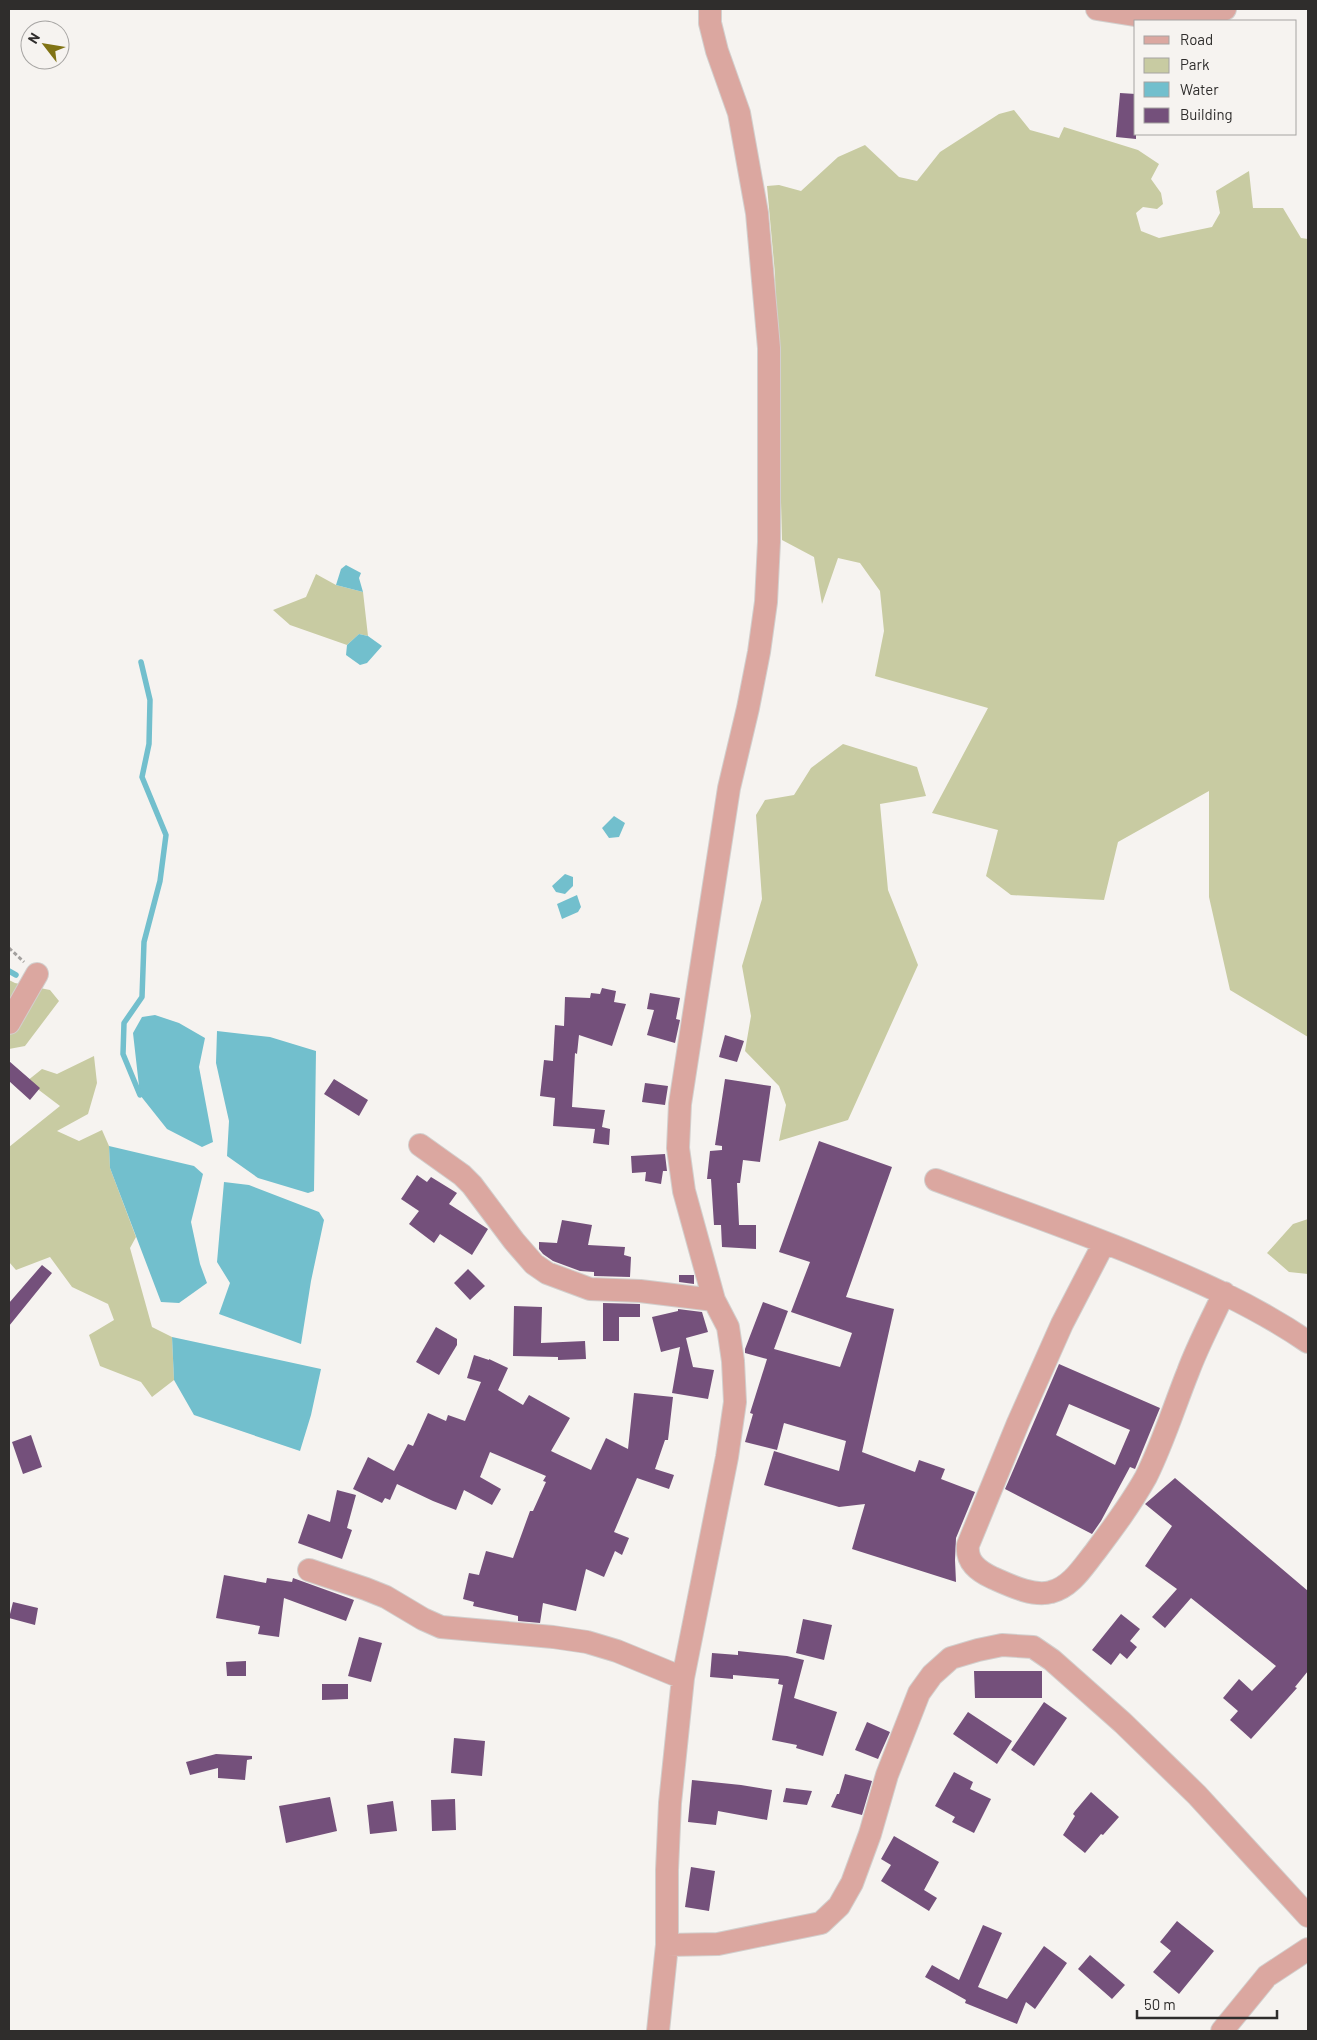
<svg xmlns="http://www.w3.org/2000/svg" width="1317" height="2040" font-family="Barlow,sans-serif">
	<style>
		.green { fill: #c8cba2 }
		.water { fill: #72bfcd }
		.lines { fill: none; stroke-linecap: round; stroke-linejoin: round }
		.stream { stroke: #72bfcd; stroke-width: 5.5 }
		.building { fill: #74507b; fill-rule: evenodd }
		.minor-casing { stroke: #d2cfcd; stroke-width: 24 }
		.path { stroke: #a3a09e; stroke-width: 3; stroke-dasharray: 4 2.5; stroke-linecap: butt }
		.minor { stroke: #dba7a0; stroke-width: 22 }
	</style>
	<rect width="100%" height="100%" fill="#f6f3f0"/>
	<!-- green -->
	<path class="green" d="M1014,110L1030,130L1059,138L1064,127L1138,150L1159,164L1151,179L1161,193L1163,204L1157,209L1143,207L1136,213L1141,231L1159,238L1212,227L1220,213L1216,191L1249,171L1253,208H1283L1301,238L1308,239V1037L1230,990L1209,897V791L1118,842L1104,900L1011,895L986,876L998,830L932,813L988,708L875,676L884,631L880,591L860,563L838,558L822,604L814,557L782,540L775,274L767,186L779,185L801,191L838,157L865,145L899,177L917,181L940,152L999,114Z
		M316,574L336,585L363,592L368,636L359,634L347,645L290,625L273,610L306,597Z
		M843,744L917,767L926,796L880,804L888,890L918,965L848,1120L779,1141L786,1105L779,1086L745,1051L751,1016L742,966L762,899L756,815L765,800L794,795L811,768Z
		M9,980L15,983L50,990L59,1001L25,1046L9,1049Z
		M94,1056L97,1083L88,1114L57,1131L79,1141L102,1130L109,1146L110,1168L136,1237L130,1248L152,1327L172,1337L174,1380L152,1397L141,1382L100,1366L89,1335L114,1320L108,1304L72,1287L50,1257L16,1270L9,1262V1147L60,1106L27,1081L42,1069L57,1074Z
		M1308,1219V1274L1289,1272L1267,1253L1293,1224Z"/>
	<!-- water -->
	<path class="water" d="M346,565L361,573L359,578L363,592L336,585L341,569Z
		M359,634L368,636L382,646L367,663L360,665L346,655L347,645Z
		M614,816L625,823L619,837L609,838L602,828Z
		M565,874L573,877V886L565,894L556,892L552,886Z
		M577,895L581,907L578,912L562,919L557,904Z
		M155,1015L179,1023L205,1038L199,1067L213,1142L202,1147L167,1129L140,1095L133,1033L142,1017Z
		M217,1031L270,1037L316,1051L314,1191L308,1193L258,1178L227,1156L229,1121L216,1063Z
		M109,1146L194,1166L203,1174L191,1222L200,1264L207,1283L179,1303L161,1302L110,1168Z
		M224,1182L249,1185L319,1212L324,1220L311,1281L301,1344L219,1314L230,1283L217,1262Z
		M172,1337L321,1369L311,1415L300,1451L194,1415L174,1380Z"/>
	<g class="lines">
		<!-- stream -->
		<path class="stream" d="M9,971L16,975
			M140,1095L123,1054L124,1023L142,997L144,942L160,881L166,835L142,777L149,744L150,700L141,662"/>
	</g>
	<!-- building -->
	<path class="building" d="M1120,93L1136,94V139L1116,137Z
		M602,988L616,991L614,1002L626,1004L612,1046L579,1035L577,1054L575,1053L572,1107L605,1110L602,1127L610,1129L609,1145L593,1143L595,1129L553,1126L555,1098L540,1096L544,1060L553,1061L555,1025L564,1026L565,997L590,998L591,993L600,994Z
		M650,993L680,998L676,1019L680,1020L675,1043L647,1035L654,1010L647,1009Z
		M725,1035L744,1041L737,1062L719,1057Z
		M9,1061L40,1088L30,1100L9,1081Z
		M334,1079L368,1100L359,1116L324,1094Z
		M725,1079L771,1086L760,1162L743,1160L740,1183H737L739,1225H756V1249L722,1247L721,1225H714L711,1179H707L710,1151L722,1150V1146L715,1145Z
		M645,1083L668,1086L665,1105L642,1102Z
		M819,1141L892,1167L846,1297L894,1309L862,1452L915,1472L919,1460L945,1469L941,1479L975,1492L956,1538L955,1560L956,1582L852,1549L865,1504L839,1507L764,1485L774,1451L839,1471L846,1441L784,1423L777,1450L745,1442L753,1414L750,1413L767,1359L745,1353V1349L763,1302L788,1311L774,1349L840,1367L852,1333L791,1312L810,1262L779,1252Z
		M665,1154L667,1171H663L661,1184L645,1181L646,1172L632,1173L631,1156Z
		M417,1175L427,1182L431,1177L457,1193L449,1204L488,1229L472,1255L440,1234L434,1243L409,1224L419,1211L401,1199Z
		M562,1220L592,1225L588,1245L625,1247L624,1255L631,1257L630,1277L594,1276V1272L580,1271L553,1261L543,1254L539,1249V1242L557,1243Z
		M42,1265L52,1273L9,1326V1303Z
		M468,1269L485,1286L470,1300L454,1283Z
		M679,1275H694V1284L679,1282Z
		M603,1303L640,1304V1317H619V1341H603Z
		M514,1306L542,1307L541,1343L585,1341L586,1359L558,1360V1357L513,1356Z
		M678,1309L702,1312L708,1332L686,1338L693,1367L714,1370L708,1399L672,1393L680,1347L661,1352L652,1317L678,1311Z
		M436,1327L457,1339V1345L439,1375L416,1362Z
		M474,1355L489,1360V1359L508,1368L498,1390L523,1405L529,1395L570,1418L551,1451L591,1470L606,1438L628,1449L634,1393L673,1397L668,1440H665L655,1469L674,1475L669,1489L637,1478L614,1532L629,1538L622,1555L615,1551L604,1577L586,1569L576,1611L543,1603L540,1623L518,1621V1616L473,1606L474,1602L463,1599L469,1573L479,1575L486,1551L513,1558L530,1511H533L546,1482L543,1481L546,1476L490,1452L480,1477L501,1489L492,1505L464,1490L456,1510L433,1501L397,1484L390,1500L385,1498L382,1503L353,1489L368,1457L394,1471L408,1444L413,1446L428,1413L446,1421L448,1415L465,1421L481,1382L467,1378Z
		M1059,1364L1160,1408L1135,1469L1130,1467L1101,1521L1092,1534L1005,1489ZM1069,1404L1130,1430L1115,1465L1056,1435Z
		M31,1435L42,1467L23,1474L12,1442Z
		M1175,1478L1308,1591V1671L1295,1687L1297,1688L1251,1739L1230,1720L1238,1711L1223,1698L1239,1679L1252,1691L1276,1666L1191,1598L1165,1628L1152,1617L1177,1589L1145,1566L1172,1526L1145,1504Z
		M337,1490L356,1495L347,1528L352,1530L342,1559L298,1543L308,1514L330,1522Z
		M224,1575L266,1583L267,1578L292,1582L293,1578L354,1600L346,1621L284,1598L279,1637L258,1634L260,1626L216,1618Z
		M13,1602L38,1608L35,1625L9,1618Z
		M1121,1614L1140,1629L1130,1641L1137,1647L1127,1659L1120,1653L1111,1665L1092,1650Z
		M803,1619L832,1625L824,1660L796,1653Z
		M359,1637L382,1643L371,1682L348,1676Z
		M738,1651L787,1656L804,1660L794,1698L837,1712L823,1756L796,1748L797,1745L772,1740L783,1685L778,1684L779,1679L733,1675V1679L710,1677L712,1653L738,1655Z
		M246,1661V1676H227L226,1662Z
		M974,1671H1042V1698H975Z
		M322,1684H348V1699L322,1700Z
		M1044,1702L1067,1718L1034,1766L1011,1750Z
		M968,1712L1012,1741L997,1764L953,1734Z
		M867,1722L890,1732L878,1759L855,1750Z
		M454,1738L485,1741L482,1776L451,1773Z
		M216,1754L252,1756V1759L247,1760L245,1780L218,1778V1768L190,1775L186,1762Z
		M954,1772L973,1782L970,1789L991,1799L974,1833L952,1822L955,1817L935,1806Z
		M845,1774L872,1781L862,1815L831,1807L837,1794H839Z
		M692,1780L741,1785L772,1790L767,1820L718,1811L716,1825L688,1822Z
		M786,1788L812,1791L807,1805L783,1802Z
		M1091,1792L1119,1817L1103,1835L1101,1834L1085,1853L1063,1835L1075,1816L1073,1814L1075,1811Z
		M330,1797L337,1831L286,1843L279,1806Z
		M455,1799L456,1830L432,1831L431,1800Z
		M393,1801L397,1831L370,1834L367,1805Z
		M894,1836L939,1862L924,1890L937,1898L929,1911L881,1881L891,1865L881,1859Z
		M691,1867L715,1871L709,1911L685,1907Z
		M1177,1921L1214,1951L1179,1994L1153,1972L1171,1951L1160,1942Z
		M983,1925L1002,1933L978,1987L1007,1999L1044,1946L1067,1963L1035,2009L1026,2002L1017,2024L965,2003L966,2000L925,1977L932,1965L959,1980Z
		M1090,1955L1125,1985L1112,1999L1078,1969Z"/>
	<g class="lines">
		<defs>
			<path id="minor" d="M1097,9L1147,17L1220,11L1225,9
				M9,1023L37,974
				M420,1145L462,1175L472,1185L514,1241L534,1264L547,1273L590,1289L640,1291L714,1300
				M936,1180C1003,1205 1070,1228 1136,1255C1196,1280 1254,1305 1308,1342
				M1104,1243L1062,1324L1018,1423L968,1545C966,1562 978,1571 993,1578C1009,1585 1033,1597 1051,1592C1071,1587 1083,1567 1095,1552C1113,1528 1131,1504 1146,1477C1163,1443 1174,1407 1188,1372C1198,1345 1212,1319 1224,1293
				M309,1570L366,1589L386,1597L423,1619L441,1627L553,1637L587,1642L617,1651L683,1678
				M667,1945L718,1944L821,1923L839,1906L852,1883L870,1834L887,1775L919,1693L932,1675L951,1658L978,1650L1002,1645L1033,1647L1052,1660L1123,1723L1197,1795L1308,1916
				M658,2031L667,1945V1870L670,1803L683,1678L727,1457L735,1402L733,1361L728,1327L714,1300L684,1191L678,1148L680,1104L729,788L748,708L759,652L766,602L769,542V348L757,213L739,113L717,51L710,23V9
				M1222,2031L1267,1976L1308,1949"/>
		</defs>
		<!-- minor casing -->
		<use href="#minor" class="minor-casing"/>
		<!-- path -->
		<path class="path" d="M9,948L24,962"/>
		<!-- minor -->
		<use href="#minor" class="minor"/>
	</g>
	<!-- border -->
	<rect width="1317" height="2040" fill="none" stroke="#2f2d2c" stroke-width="20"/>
	<!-- legend -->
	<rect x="1134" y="20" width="162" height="115" fill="#f6f3f0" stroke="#a6a4a2"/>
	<rect x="1144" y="36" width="25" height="8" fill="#dba7a0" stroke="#a6a4a2"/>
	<text x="1180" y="45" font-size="15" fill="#2f2d2c">Road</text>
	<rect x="1144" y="58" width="25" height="15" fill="#c8cba2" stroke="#a6a4a2"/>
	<text x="1180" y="70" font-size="15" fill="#2f2d2c">Park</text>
	<rect x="1144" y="82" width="25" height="15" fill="#72bfcd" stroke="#a6a4a2"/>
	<text x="1180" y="95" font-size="15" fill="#2f2d2c">Water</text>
	<rect x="1144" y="108" width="25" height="15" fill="#74507b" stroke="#a6a4a2"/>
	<text x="1180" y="120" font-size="15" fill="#2f2d2c">Building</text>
	<!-- north arrow -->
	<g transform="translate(45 45) rotate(301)"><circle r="24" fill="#f6f3f0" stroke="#a6a4a2"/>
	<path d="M0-4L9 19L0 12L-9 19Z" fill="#807314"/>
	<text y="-8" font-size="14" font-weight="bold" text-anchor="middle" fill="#2f2d2c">N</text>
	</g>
	<!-- scale -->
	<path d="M1137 2010v8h140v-8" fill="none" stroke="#2f2d2c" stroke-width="2.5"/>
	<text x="1144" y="2010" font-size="15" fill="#2f2d2c" stroke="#f6f3f0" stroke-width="4" paint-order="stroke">50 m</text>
</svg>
